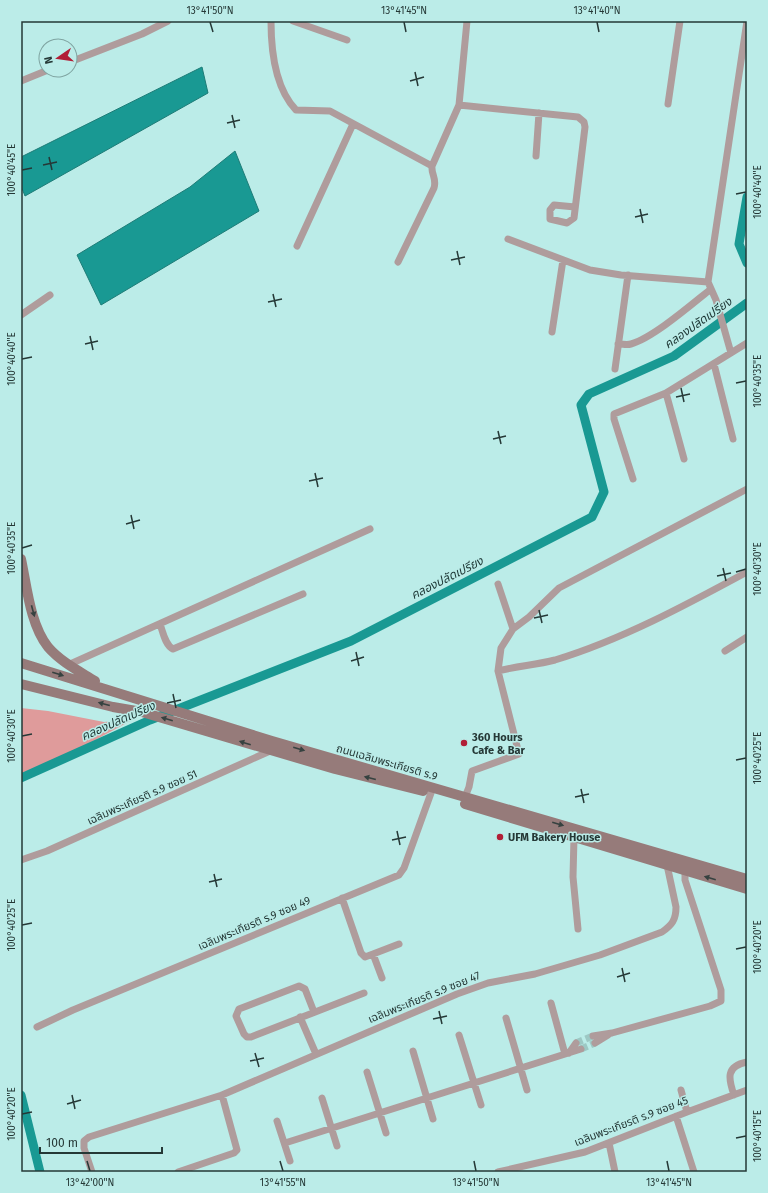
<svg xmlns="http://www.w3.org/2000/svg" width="768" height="1193" font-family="'Fira Sans','Noto Sans Thai',sans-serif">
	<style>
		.green { fill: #df9b9b }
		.water { fill: #199993; stroke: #1d7c77 }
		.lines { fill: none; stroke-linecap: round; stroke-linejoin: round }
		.canal { stroke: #199993; stroke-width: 9 }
		.minor-tunnel { stroke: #9dc8c4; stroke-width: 7; stroke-dasharray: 7 3.5; stroke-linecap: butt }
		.minor { stroke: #af9c9c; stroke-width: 7 }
		.secondary { stroke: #967b7a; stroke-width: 10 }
		.oneway { fill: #364240 }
		.ticks { fill: none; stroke: #253836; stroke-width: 1.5 }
		.poi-dot { fill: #b11e36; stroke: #bbece8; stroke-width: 1.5 }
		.labels { text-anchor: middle; stroke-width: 3; stroke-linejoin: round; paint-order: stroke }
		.poi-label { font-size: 11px; font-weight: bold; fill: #253836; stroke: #bbece8; text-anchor: start }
		.street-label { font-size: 11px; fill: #253836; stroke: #bbece8 }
		.water-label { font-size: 12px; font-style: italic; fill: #1c3533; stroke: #bbece8 }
		.neatline { fill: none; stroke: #253836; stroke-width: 1.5 }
		.ticks-label { font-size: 10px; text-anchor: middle; fill: #253836 }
	</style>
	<rect width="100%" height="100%" fill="#bbece8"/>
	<!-- green -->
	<path class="green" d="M21,708L48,711L104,722L134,719L84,746L21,775Z"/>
	<!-- water -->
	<path class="water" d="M202,67L208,93L25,196L21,186V157Z
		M235,151L259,211L101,305L77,255L190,187Z"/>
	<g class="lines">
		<!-- canal -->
		<path class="canal" d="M747,197L739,244L747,263
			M21,778L150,720L351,641L592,517L604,492L581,405L589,394L674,356L747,303
			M21,1095L40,1172"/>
		<!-- minor-tunnel -->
		<path class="minor-tunnel" d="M576,1043L593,1036
			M581,1049L595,1043"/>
		<!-- minor -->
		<path class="minor" d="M271,21C271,50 275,88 296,110L330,111L432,166
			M293,21L347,40
			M70,62L142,34L168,21
			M21,81L48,70
			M668,104L680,21
			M459,105L578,117L584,122L585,127L574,218L567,223L550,219V210L554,205L575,207
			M536,156L539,113
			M508,239L590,270L621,275L708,282
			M297,246L353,124
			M398,262L434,188C437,179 431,174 432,166L459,105L467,21
			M21,315L50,295
			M552,332L563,260
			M618,344C623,344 627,345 631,344C653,338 692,304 711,289
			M731,353L716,300L708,282L747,21
			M714,364L733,439
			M615,369L628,275
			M666,393L684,459
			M633,479L614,419V414L666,393L747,343
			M498,584L513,629
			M160,624C163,632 165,645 173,649L303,594
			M725,651L747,637
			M68,665L370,529
			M498,671C517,666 536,665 555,660C621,640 686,605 747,572
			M465,797L469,787L472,771L519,754L498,671L501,648L513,629L529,617L559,588L747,489
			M574,837L573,877L578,929
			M21,860L47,851L270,751
			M342,898L361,953L365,957L373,954L382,978
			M373,954L399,944
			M551,1003L565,1054
			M314,1012L305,989L299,986L239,1009L236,1016L244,1034L247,1037H251L364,993
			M300,1017L316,1054
			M506,1018L527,1090
			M37,1027L73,1010L399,875L404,868L431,793
			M459,1035L481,1105
			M593,1036L612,1033L710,1006L721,1001V990L685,880V870
			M595,1043L608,1035
			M413,1051L433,1119
			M569,1053L576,1043
			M367,1072L386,1133
			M681,1090L687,1112
			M734,1095C728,1078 726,1066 747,1062
			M322,1098L337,1146
			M676,1116L694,1172
			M277,1121L290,1161
			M285,1143L581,1049
			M609,1143L615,1172
			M92,1172L84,1148V1141L89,1137L222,1095L457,994L488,983L535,974L600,955L662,932C672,925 676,920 676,907L667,865
			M178,1172L234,1153L237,1150L222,1095
			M498,1172L585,1152L687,1112L747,1090"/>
		<!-- secondary -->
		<path class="secondary" d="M21,559C27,587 30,624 48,647C61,662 79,671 95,681
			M21,663L272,741L747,879
			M21,684L113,707L142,712L335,769L423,791
			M465,804L747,889"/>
	</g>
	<!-- one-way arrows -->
	<defs><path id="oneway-solid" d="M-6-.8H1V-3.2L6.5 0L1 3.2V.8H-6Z"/></defs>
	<g class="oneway">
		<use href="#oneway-solid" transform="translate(33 611) rotate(75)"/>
		<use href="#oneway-solid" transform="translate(58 674) rotate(17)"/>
		<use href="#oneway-solid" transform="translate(104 704) rotate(-165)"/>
		<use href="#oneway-solid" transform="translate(167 719) rotate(-164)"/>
		<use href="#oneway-solid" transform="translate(245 743) rotate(-163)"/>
		<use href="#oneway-solid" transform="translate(299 749) rotate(16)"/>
		<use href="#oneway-solid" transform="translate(370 778) rotate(-166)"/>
		<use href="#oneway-solid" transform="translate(558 824) rotate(16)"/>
		<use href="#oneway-solid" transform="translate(710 878) rotate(-164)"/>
	</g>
	<!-- ticks -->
	<path class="ticks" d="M210,22L213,32M404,22L406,32M597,22L599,32M415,72L418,86M410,81L424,77M232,115L235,128M227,123L240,120M49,157L52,170M43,165L57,162M22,170L32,168M736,194L746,192M640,209L643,223M635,217L648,214M457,251L460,265M451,260L465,257M273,294L276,307M268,302L282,299M90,336L93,350M85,344L98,341M22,359L32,357M736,383L746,381M681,388L684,402M676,397L690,394M498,431L501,444M493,439L506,436M315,473L318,487M309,481L323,478M131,515L134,529M126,524L140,520M22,548L32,545M723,568L726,581M736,572L746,569M717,576L731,573M539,610L542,623M534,618L548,615M356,652L359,666M351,661L364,657M173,694L176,708M167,703L181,700M22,736L32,734M736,760L746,758M581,789L584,803M575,797L589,794M397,831L400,845M392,840L406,837M214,874L217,887M209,882L222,879M22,925L32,923M736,949L746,947M622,968L625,982M617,977L630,973M439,1011L442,1024M433,1019L447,1016M255,1053L259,1067M250,1061L264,1058M72,1095L75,1109M67,1104L81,1100M22,1114L32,1112M736,1138L746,1136M87,1161L90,1171M280,1161L283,1171M474,1161L476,1171M667,1161L669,1171"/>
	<!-- markers -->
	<g class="poi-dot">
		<circle cx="464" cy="743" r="4"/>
		<circle cx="500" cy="837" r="4"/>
	</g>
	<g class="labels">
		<!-- poi labels -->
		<g class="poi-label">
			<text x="472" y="741">360 Hours<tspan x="472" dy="13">Cafe &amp; Bar</tspan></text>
			<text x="508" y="841">UFM Bakery House</text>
		</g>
		<!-- street labels -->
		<g class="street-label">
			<text transform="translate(387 762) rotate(16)" y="4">ถนนเฉลิมพระเกียรติ ร.9</text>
			<text transform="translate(142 797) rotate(-24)" y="4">เฉลิมพระเกียรติ ร.9 ซอย 51</text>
			<text transform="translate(254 923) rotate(-23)" y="4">เฉลิมพระเกียรติ ร.9 ซอย 49</text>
			<text transform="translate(424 997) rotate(-22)" y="4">เฉลิมพระเกียรติ ร.9 ซอย 47</text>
			<text transform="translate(631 1121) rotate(-21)" y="4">เฉลิมพระเกียรติ ร.9 ซอย 45</text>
		</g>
		<!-- water labels -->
		<g class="water-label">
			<text transform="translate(698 323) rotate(-35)" y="4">คลองปลัดเปรียง</text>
			<text transform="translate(447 578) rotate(-27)" y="4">คลองปลัดเปรียง</text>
			<text transform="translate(118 721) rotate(-24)" y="4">คลองปลัดเปรียง</text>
		</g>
	</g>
	<!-- border -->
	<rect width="768" height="1193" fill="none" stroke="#bbece8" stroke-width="44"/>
	<!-- north arrow -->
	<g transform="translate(58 58) rotate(257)"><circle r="19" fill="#bbece8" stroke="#7fa4a1"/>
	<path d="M0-3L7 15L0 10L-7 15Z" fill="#b11e36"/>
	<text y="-6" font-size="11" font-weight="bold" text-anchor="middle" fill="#253836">N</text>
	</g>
	<!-- scale -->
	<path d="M40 1147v6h122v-6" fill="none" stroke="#253836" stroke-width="2"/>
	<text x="46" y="1147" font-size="12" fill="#253836" stroke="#bbece8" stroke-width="3" paint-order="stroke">100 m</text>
	<rect x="22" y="22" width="724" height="1149" class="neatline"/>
	<g class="ticks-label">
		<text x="210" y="14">13°41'50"N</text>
		<text x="404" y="14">13°41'45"N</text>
		<text x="597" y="14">13°41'40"N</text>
		<text transform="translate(11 170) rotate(-90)" y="4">100°40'45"E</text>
		<text transform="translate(757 192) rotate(-90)" y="4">100°40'40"E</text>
		<text transform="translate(11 359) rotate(-90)" y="4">100°40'40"E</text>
		<text transform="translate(757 381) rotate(-90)" y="4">100°40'35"E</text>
		<text transform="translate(11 548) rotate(-90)" y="4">100°40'35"E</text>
		<text transform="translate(757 569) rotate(-90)" y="4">100°40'30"E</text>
		<text transform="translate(11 736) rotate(-90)" y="4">100°40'30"E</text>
		<text transform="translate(757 758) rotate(-90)" y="4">100°40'25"E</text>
		<text transform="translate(11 925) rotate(-90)" y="4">100°40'25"E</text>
		<text transform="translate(757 947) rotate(-90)" y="4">100°40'20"E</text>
		<text transform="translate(11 1114) rotate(-90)" y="4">100°40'20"E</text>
		<text transform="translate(757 1136) rotate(-90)" y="4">100°40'15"E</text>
		<text x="90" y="1186">13°42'00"N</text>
		<text x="283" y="1186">13°41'55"N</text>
		<text x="476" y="1186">13°41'50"N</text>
		<text x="669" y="1186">13°41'45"N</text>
	</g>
</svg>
